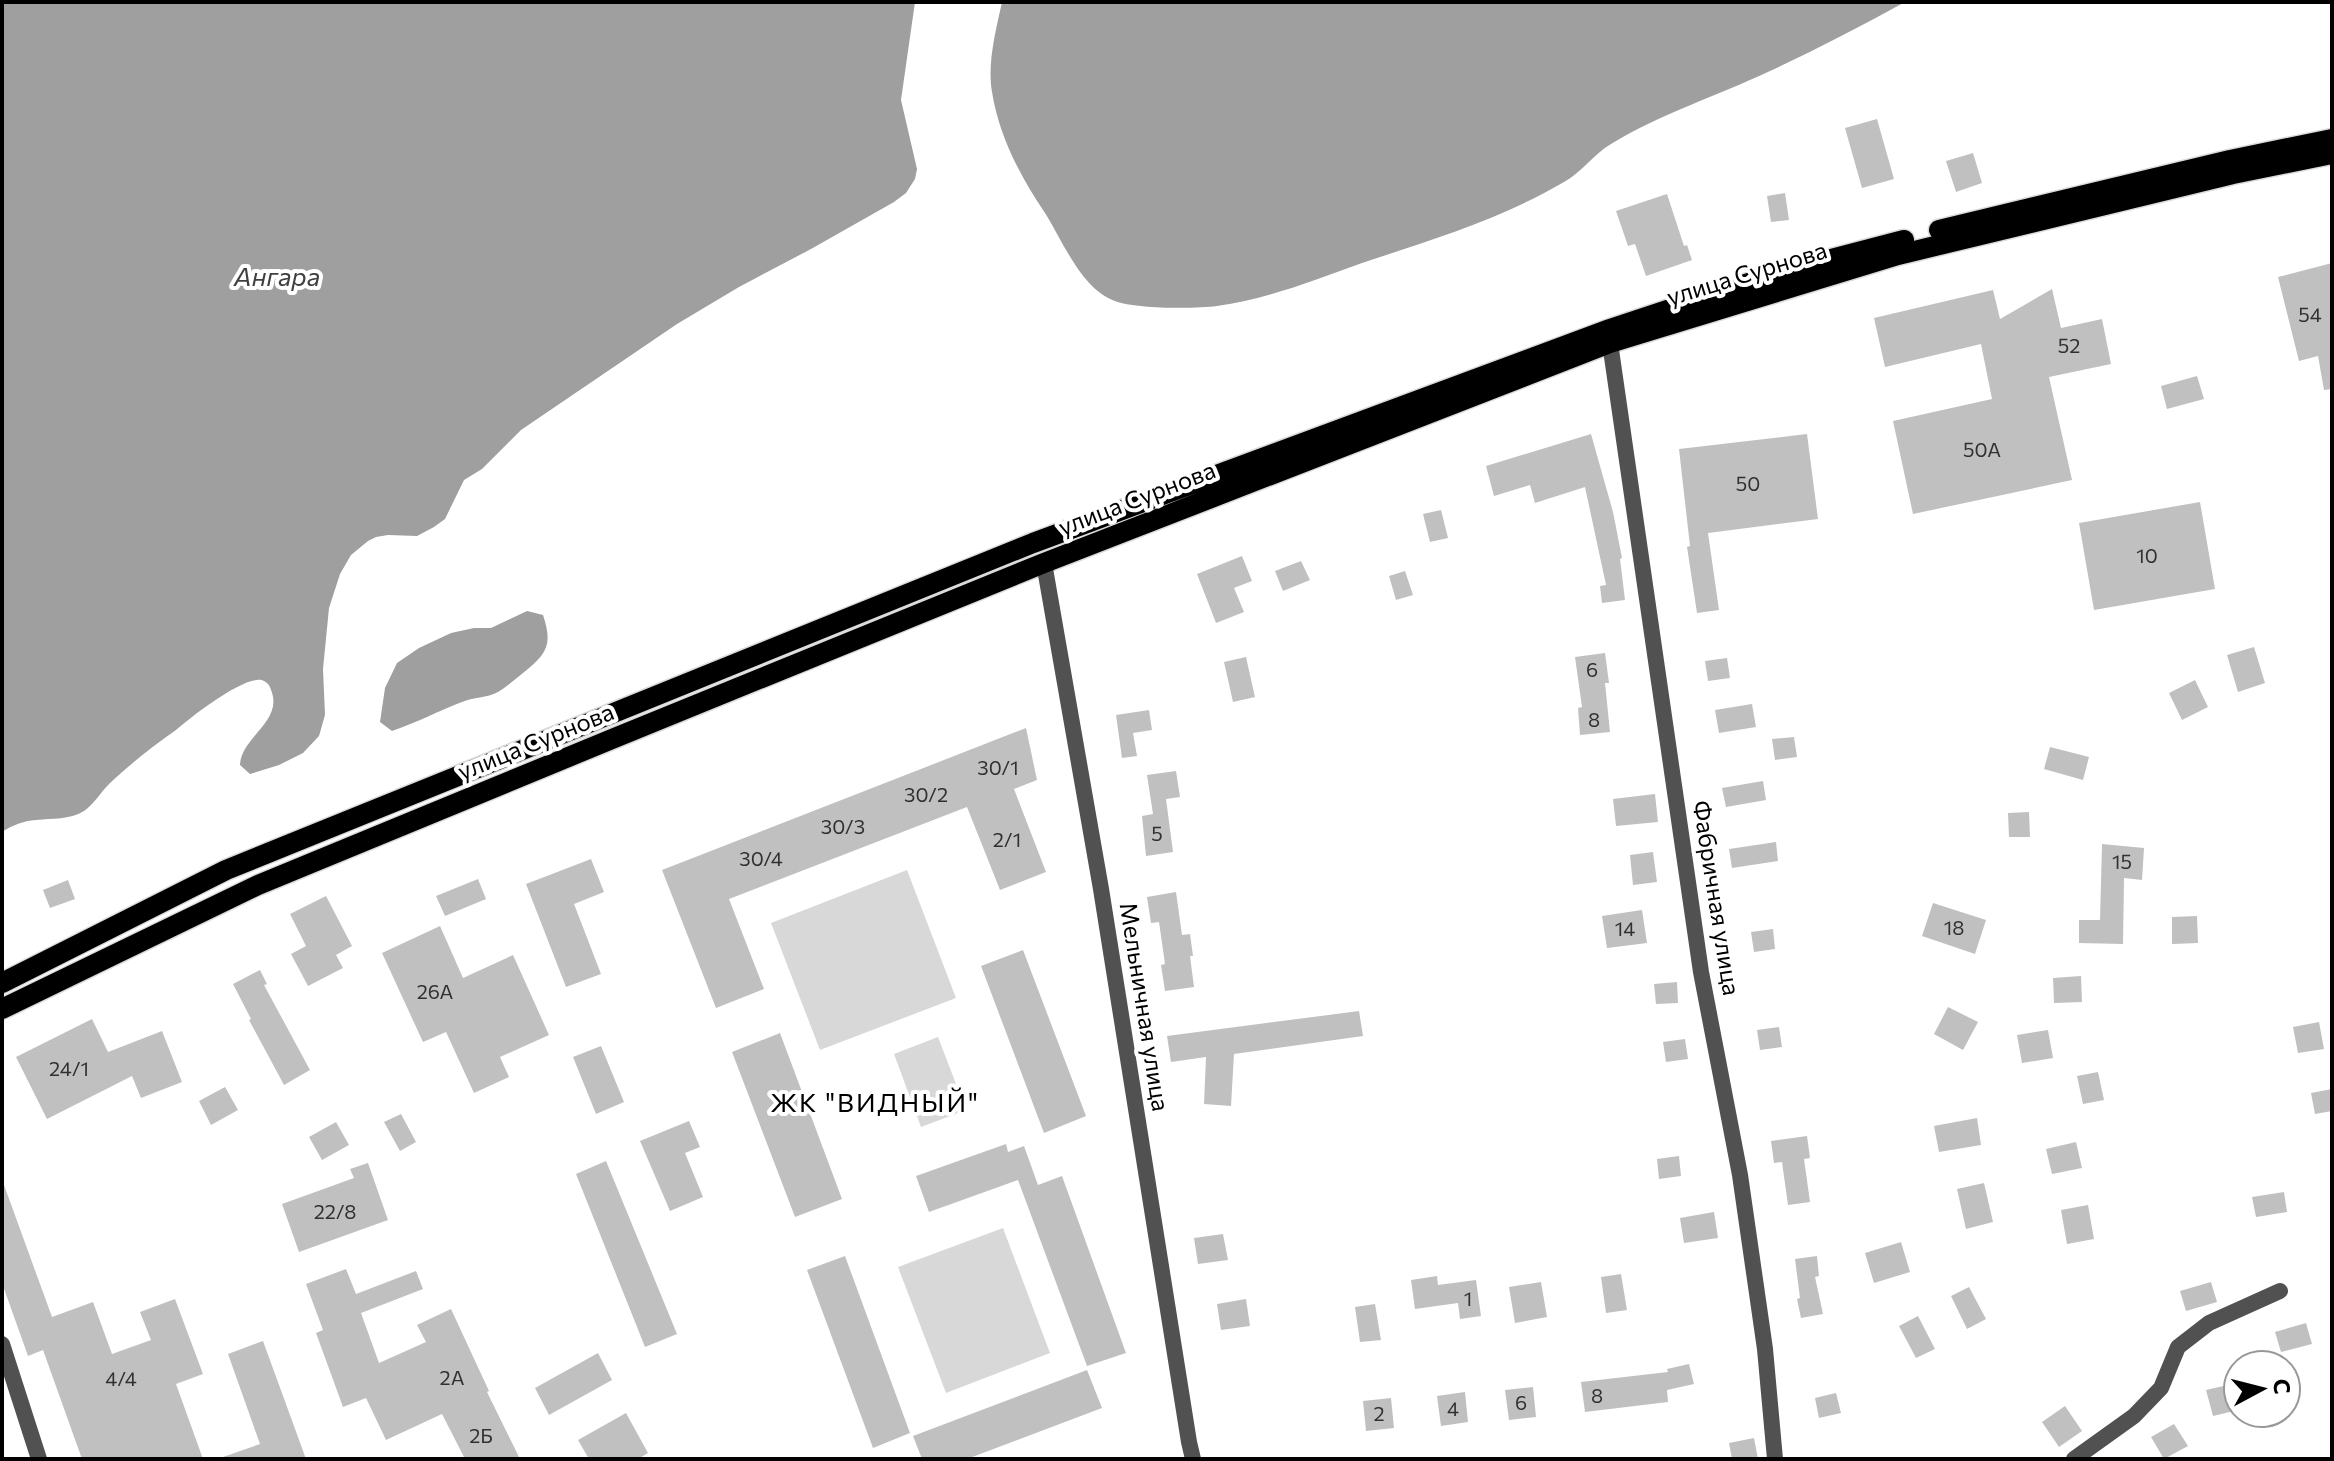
<svg xmlns="http://www.w3.org/2000/svg" width="2334" height="1461" font-family="Commissioner,sans-serif">
	<style>
		.green { fill: #d8d8d8 }
		.water { fill: #9f9f9f }
		.building { fill: #c0c0c0 }
		.lines { fill: none; stroke-linecap: round; stroke-linejoin: round }
		.primary-casing { stroke: #dbdbdb; stroke-width: 23 }
		.minor { stroke: #515151; stroke-width: 16 }
		.tertiary { stroke: #515151; stroke-width: 16 }
		.primary { stroke: #000; stroke-width: 20 }
		.labels { text-anchor: middle; stroke-width: 8; stroke-linejoin: round; paint-order: stroke }
		.number-label { font-size: 20px; fill: #303030 }
		.street-label { font-size: 24px; fill: #000; stroke: #fff }
		.water-label { font-size: 26px; font-style: italic; fill: #404040; stroke: #fff }
		.neighbourhood-label { font-size: 26px; letter-spacing: 2px; fill: #000; stroke: #fff }
	</style>
	<rect width="100%" height="100%" fill="#fff"/>
	<!-- green -->
	<path class="green" d="M907,870L956,998L820,1050L771,923Z
		M938,1037L966,1110L921,1127L894,1054Z
		M1003,1228L1050,1353L946,1393L898,1267Z"/>
	<!-- water -->
	<path class="water" d="M2,2H915L901,100L917,169L915,179L906,193L894,202L811,249L739,287L677,324L521,430L482,469L464,480L445,519L434,527L417,536L388,535L376,537L368,541L351,555L340,574L329,608L323,669L325,715L319,736L303,753L279,765L250,774L240,765C241,737 284,721 271,690C270,686 268,683 264,681C248,672 190,718 176,730C153,746 129,765 109,784C101,792 94,804 84,811C69,820 53,818 36,820C23,821 13,825 2,832Z
		M1002,2H1905C1861,26 1816,50 1770,71C1719,95 1658,115 1611,144C1594,154 1582,172 1564,182C1501,219 1431,240 1362,263C1315,280 1267,299 1217,306C1195,309 1135,309 1115,301C1081,289 1063,241 1045,213C1020,176 999,136 992,92C987,63 996,30 1002,2Z
		M527,611L543,615C553,645 547,654 523,673C515,679 507,687 498,692C487,698 473,697 462,702C438,711 416,723 392,731L380,722L385,688L397,663L419,648L451,633L474,628H491Z"/>
	<!-- building -->
	<path class="building" d="M1877,119L1894,179L1862,188L1845,128Z
		M1973,153L1982,183L1956,192L1946,161Z
		M1785,193L1789,220L1771,222L1767,196Z
		M1667,194L1684,246L1687,245L1692,260L1646,276L1635,244L1628,246L1616,211Z
		M2332,263V389L2324,390L2318,356L2299,361L2278,277Z
		M2052,289L2061,328L2102,319L2111,364L2049,377L2072,480L1913,514L1893,421L1992,399L1981,344L1885,367L1874,318L1993,290L2000,319Z
		M2197,376L2204,399L2167,409L2161,386Z
		M1591,434L1613,512L1622,558L1620,559L1625,600L1602,603L1600,586L1606,585L1585,487L1535,503L1530,485L1494,496L1486,466Z
		M1807,434L1818,519L1708,533L1719,610L1697,613L1687,547L1690,546L1679,449Z
		M2200,502L2215,589L2094,610L2079,523Z
		M1441,510L1448,538L1430,542L1423,514Z
		M1242,556L1252,581L1234,588L1244,612L1216,623L1197,574Z
		M1301,561L1310,580L1283,591L1275,571Z
		M1405,571L1413,595L1396,600L1389,576Z
		M2254,647L2265,683L2238,692L2227,655Z
		M1605,653L1609,683H1605L1610,732L1580,735L1578,708L1582,707L1575,657Z
		M1246,657L1255,697L1233,702L1224,662Z
		M1727,658L1730,678L1708,681L1705,661Z
		M2195,680L2208,707L2182,720L2169,693Z
		M1752,704L1756,727L1719,733L1715,710Z
		M1149,710L1152,730L1133,733L1137,756L1122,758L1116,715Z
		M1026,728L1037,780L1014,789L1046,872L1000,890L967,807L729,899L764,989L716,1008L662,870Z
		M1794,737L1797,757L1775,760L1772,739Z
		M2050,747L2089,757L2083,780L2044,769Z
		M1176,771L1180,797L1166,799L1173,852L1146,856L1142,816L1153,814L1147,775Z
		M1763,781L1766,800L1726,807L1722,788Z
		M1655,794L1658,822L1616,826L1613,799Z
		M2029,812L2030,837H2009L2008,813Z
		M1776,842L1778,861L1732,868L1729,849Z
		M2102,844L2144,848L2142,880L2124,878L2123,944L2079,943V920H2100Z
		M1653,852L1657,882L1633,885L1630,855Z
		M591,859L604,892L574,904L601,974L566,987L526,884Z
		M478,879L486,899L445,916L436,896Z
		M68,880L75,899L50,908L43,890Z
		M1176,892L1182,935L1190,934L1193,956H1190L1194,987L1165,991L1161,965L1165,964L1159,922L1151,923L1147,897Z
		M326,896L352,946L336,955L343,968L308,986L291,954L306,946L290,914Z
		M1933,903L1986,920L1975,954L1922,936Z
		M1642,910L1647,943L1607,948L1602,916Z
		M2197,916L2198,943L2172,944V917Z
		M440,926L463,978L513,955L549,1035L500,1057L509,1077L474,1093L446,1032L423,1042L382,953Z
		M1773,929L1775,949L1754,952L1751,932Z
		M1023,950L1086,1116L1044,1133L981,966Z
		M260,970L267,984L264,985L310,1070L284,1085L249,1020L251,1019L233,984Z
		M2081,976L2082,1002L2054,1003L2053,978Z
		M1677,982L1678,1003L1656,1004L1654,984Z
		M1948,1007L1978,1022L1963,1050L1934,1034Z
		M1359,1011L1363,1036L1234,1054L1231,1106L1204,1104L1206,1057L1171,1062L1167,1036Z
		M92,1019L108,1052L162,1031L182,1082L141,1098L132,1076L47,1119L16,1057Z
		M2319,1022L2324,1049L2298,1053L2293,1027Z
		M1779,1027L1782,1047L1760,1050L1757,1030Z
		M2048,1030L2053,1058L2022,1063L2017,1035Z
		M780,1033L842,1199L795,1217L732,1052Z
		M1685,1039L1688,1059L1666,1062L1663,1042Z
		M601,1046L624,1102L596,1114L573,1057Z
		M2098,1072L2104,1100L2083,1104L2077,1076Z
		M225,1087L238,1110L211,1125L199,1101Z
		M2332,1089V1111L2315,1114L2311,1093Z
		M401,1114L416,1142L400,1151L384,1122Z
		M1977,1118L1981,1145L1939,1152L1934,1126Z
		M689,1121L700,1147L685,1153L703,1197L670,1211L640,1141Z
		M336,1122L349,1145L322,1160L309,1137Z
		M1807,1136L1810,1158L1804,1159L1810,1202L1788,1205L1782,1162L1774,1163L1771,1141Z
		M2076,1142L2082,1168L2052,1174L2046,1149Z
		M1006,1144L1008,1152L1024,1146L1038,1185L1062,1176L1126,1353L1087,1366L1018,1180L929,1212L916,1176Z
		M1679,1156L1681,1176L1659,1179L1657,1159Z
		M606,1161L677,1334L645,1347L576,1174Z
		M368,1163L388,1220L299,1252L282,1204L354,1178L350,1169Z
		M1984,1183L1993,1222L1966,1229L1957,1189Z
		M2,1185H4L52,1317L93,1302L112,1354L151,1340L140,1312L175,1299L203,1374L176,1384L203,1459H82L43,1350L28,1356L2,1283Z
		M2284,1192L2287,1212L2256,1217L2252,1197Z
		M2088,1205L2094,1239L2067,1244L2061,1210Z
		M1714,1212L1718,1238L1684,1243L1680,1218Z
		M1223,1234L1228,1260L1198,1264L1194,1238Z
		M1901,1242L1910,1272L1874,1283L1865,1253Z
		M845,1256L910,1433L873,1448L807,1270Z
		M1817,1256L1819,1276L1815,1277L1823,1314L1801,1318L1797,1299L1800,1298L1795,1259Z
		M346,1269L356,1294L416,1271L423,1289L361,1313L379,1363L426,1342L417,1325L451,1309L489,1391L487,1392L520,1459H465L442,1414L386,1440L366,1398L343,1407L316,1333L323,1330L306,1284Z
		M1621,1274L1627,1310L1606,1313L1601,1277Z
		M1437,1276L1438,1285L1476,1280L1481,1316L1460,1319L1458,1303L1415,1309L1411,1280Z
		M1541,1282L1547,1317L1515,1323L1509,1287Z
		M2211,1282L2217,1302L2186,1311L2180,1291Z
		M1969,1287L1986,1319L1967,1329L1951,1296Z
		M1246,1299L1250,1326L1221,1330L1217,1304Z
		M1375,1304L1381,1340L1360,1342L1355,1307Z
		M1918,1316L1935,1349L1916,1358L1899,1326Z
		M2306,1323L2312,1344L2281,1352L2275,1332Z
		M263,1341L306,1459H223V1457L260,1444L228,1354Z
		M598,1353L612,1380L549,1415L535,1388Z
		M1689,1364L1694,1384L1667,1390L1668,1402L1585,1412L1581,1382L1668,1372L1667,1369Z
		M1087,1370L1102,1408L967,1459H922L913,1436Z
		M2232,1384L2238,1410L2213,1416L2206,1390Z
		M1533,1387L1536,1417L1509,1420L1505,1390Z
		M1465,1392L1468,1422L1441,1426L1437,1396Z
		M1836,1393L1841,1413L1819,1418L1815,1398Z
		M1391,1398L1394,1428L1366,1431L1363,1401Z
		M2065,1406L2082,1431L2059,1447L2042,1422Z
		M626,1413L648,1453L638,1459H589L578,1440Z
		M2174,1424L2188,1446L2164,1459L2151,1437Z
		M1754,1438L1758,1459H1732L1729,1443Z"/>
	<g class="lines">
		<defs>
			<path id="primary" d="M1939,230L2230,160L2332,139
				M2,983L226,870L1033,543L1610,329L1785,271L1904,240
				M2,1009L258,885L612,739L1044,563L1610,343L1898,255L2233,174L2332,154"/>
		</defs>
		<!-- primary casing -->
		<use href="#primary" class="primary-casing"/>
		<!-- minor -->
		<path class="minor" d="M2,1344L39,1459
			M2074,1459L2134,1416L2161,1388L2178,1347L2209,1323L2280,1291"/>
		<!-- tertiary -->
		<path class="tertiary" d="M1610,343L1701,972L1740,1175L1765,1349L1775,1459
			M1044,563L1101,889L1189,1442L1193,1459"/>
		<!-- primary -->
		<use href="#primary" class="primary"/>
	</g>
	<g class="labels">
		<!-- number labels -->
		<g class="number-label">
			<text x="2310" y="322">54</text>
			<text x="2069" y="353">52</text>
			<text x="1982" y="457">50А</text>
			<text x="1748" y="491">50</text>
			<text x="2147" y="563">10</text>
			<text x="1592" y="677">6</text>
			<text x="1594" y="727">8</text>
			<text x="998" y="775">30/1</text>
			<text x="926" y="802">30/2</text>
			<text x="843" y="834">30/3</text>
			<text x="1157" y="841">5</text>
			<text x="1007" y="847">2/1</text>
			<text x="761" y="866">30/4</text>
			<text x="2122" y="869">15</text>
			<text x="1954" y="935">18</text>
			<text x="1625" y="936">14</text>
			<text x="435" y="999">26А</text>
			<text x="69" y="1076">24/1</text>
			<text x="335" y="1219">22/8</text>
			<text x="1468" y="1306">1</text>
			<text x="452" y="1385">2А</text>
			<text x="121" y="1386">4/4</text>
			<text x="1597" y="1403">8</text>
			<text x="1521" y="1410">6</text>
			<text x="1453" y="1416">4</text>
			<text x="1379" y="1421">2</text>
			<text x="481" y="1443">2Б</text>
		</g>
		<!-- street labels -->
		<g class="street-label">
			<text transform="translate(1747 274) rotate(-17)" y="8">улица Сурнова</text>
			<text transform="translate(1137 499) rotate(-21)" y="8">улица Сурнова</text>
			<text transform="translate(536 742) rotate(-22)" y="8">улица Сурнова</text>
			<text transform="translate(1716 898) rotate(81)" y="8">Фабричная улица</text>
			<text transform="translate(1144 1007) rotate(81)" y="8">Мельничная улица</text>
		</g>
		<!-- water labels -->
		<g class="water-label">
			<text x="277" y="286">Ангара</text>
		</g>
		<!-- neighbourhood labels -->
		<g class="neighbourhood-label">
			<text x="875" y="1112">ЖК "ВИДНЫЙ"</text>
		</g>
	</g>
	<!-- border -->
	<rect width="2334" height="1461" fill="none" stroke="#000000" stroke-width="8"/>
	<!-- north arrow -->
	<g transform="translate(2262 1389) rotate(83)"><circle r="38" fill="#ffffff" stroke="#999999" stroke-width="2"/>
	<path d="M0-6L14 30L0 20L-14 30Z" fill="#000000"/>
	<text y="-12" font-size="22" font-weight="bold" text-anchor="middle" fill="#000000">С</text>
	</g>
</svg>
